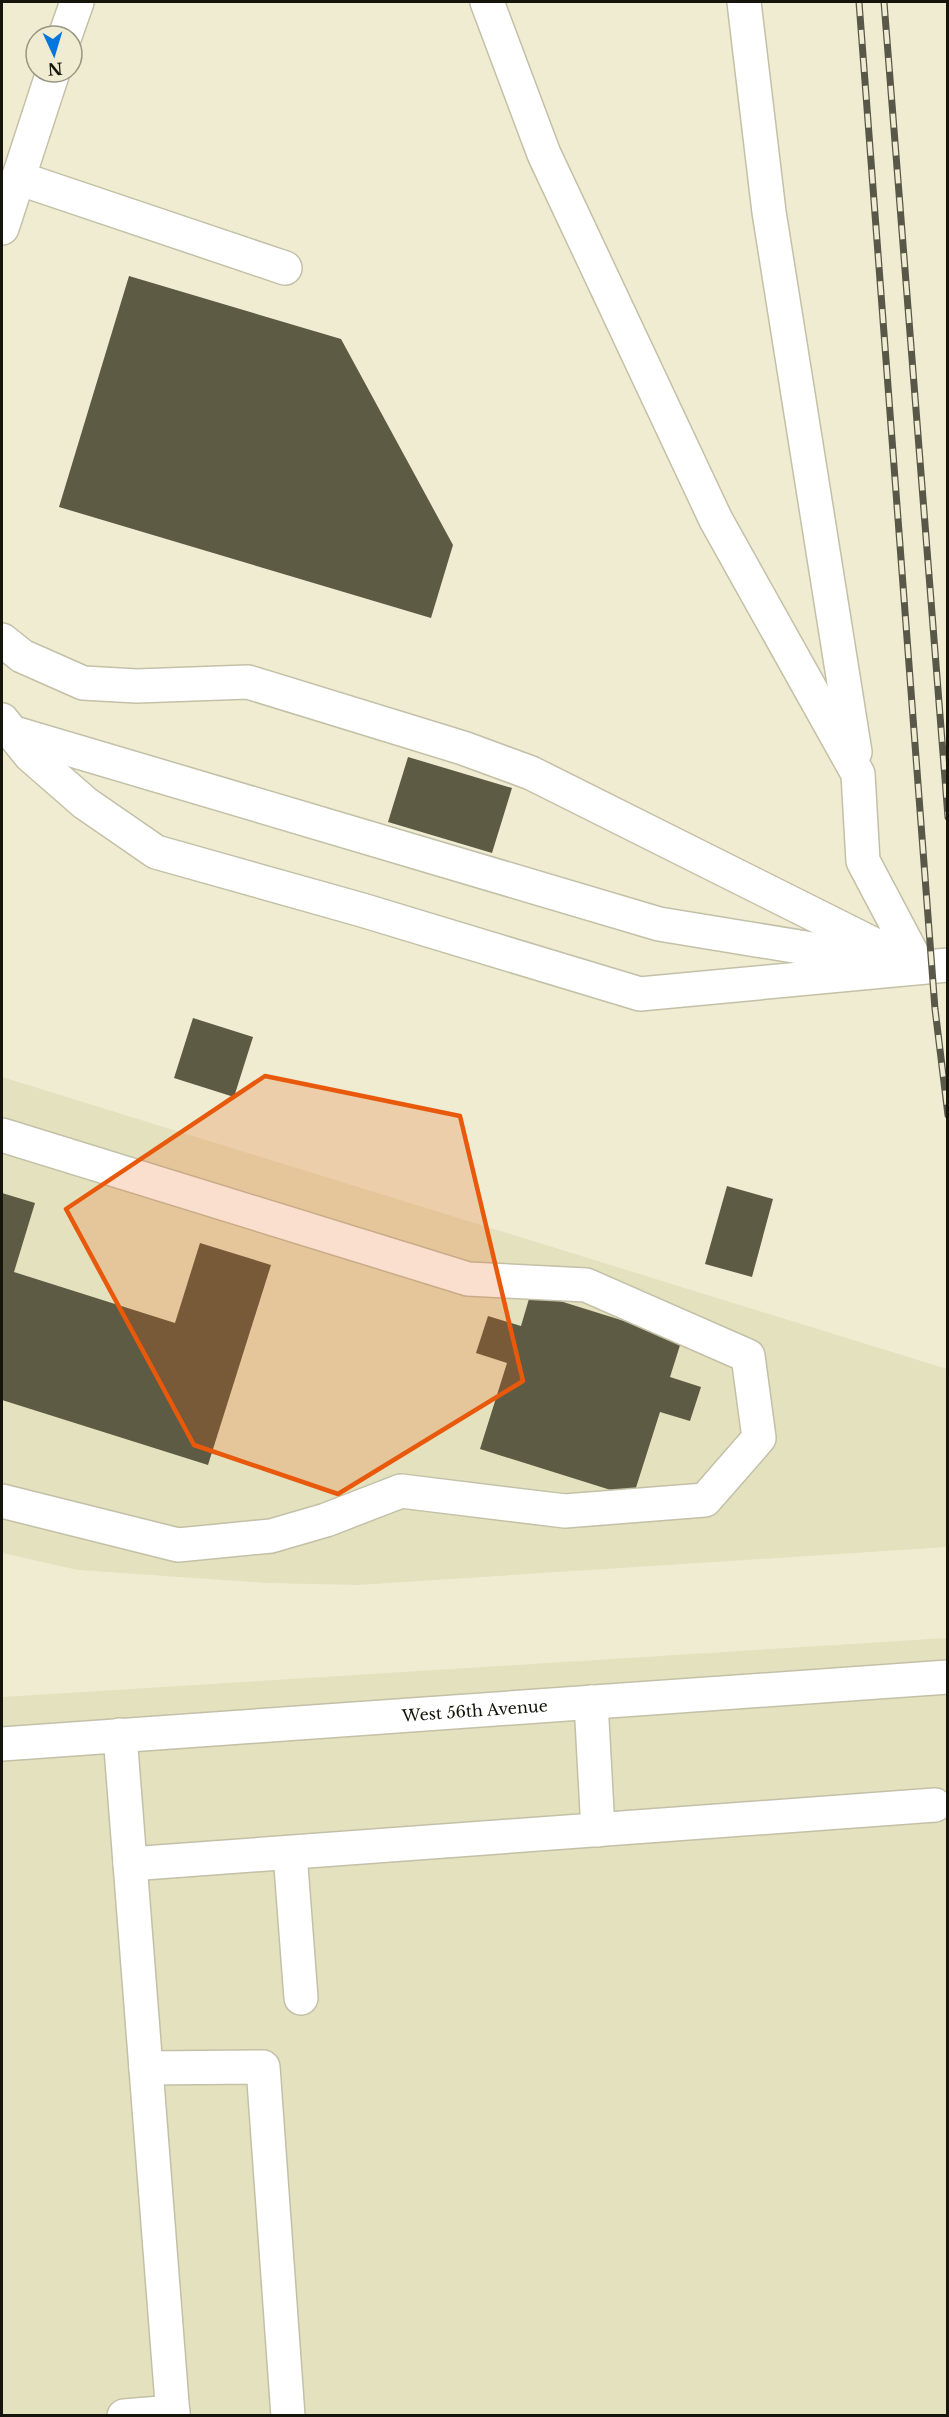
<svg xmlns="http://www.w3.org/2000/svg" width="949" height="2417" font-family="'Libre Baskerville',serif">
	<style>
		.built { fill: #e4e1bf }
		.building { fill: #5d5b44 }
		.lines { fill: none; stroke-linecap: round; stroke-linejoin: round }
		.minor-casing { stroke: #c3c0a7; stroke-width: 36 }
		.minor { stroke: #fff; stroke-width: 33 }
		.rail-casing { stroke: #585748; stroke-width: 7 }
		.rail { stroke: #efecd2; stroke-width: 4.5; stroke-dasharray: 14; stroke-linecap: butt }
		.marked { fill: #e8590c; fill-opacity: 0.2; stroke: #e8590c; stroke-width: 4.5; stroke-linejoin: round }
		.labels { text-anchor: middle; stroke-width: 6; stroke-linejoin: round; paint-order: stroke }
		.street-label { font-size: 16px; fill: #15150b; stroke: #efecd2 }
	</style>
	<rect width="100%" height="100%" fill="#efecd2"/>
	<!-- built -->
	<path class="built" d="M2,1077L947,1369V1547L358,1585L267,1583L78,1570L2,1553Z
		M947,1638V2415H2V1697Z"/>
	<!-- building -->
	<path class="building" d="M129,276L341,339L453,545L431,618L59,507Z
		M408,757L512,788L492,853L388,822Z
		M193,1018L253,1037L234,1097L174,1078Z
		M727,1186L773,1199L752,1277L705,1264Z
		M2,1193L35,1203L14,1272L175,1323L200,1243L271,1265L208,1465L2,1400Z
		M531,1292L682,1339L670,1377L701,1387L690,1421L660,1412L633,1497L480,1449L507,1363L476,1353L488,1316L521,1326Z"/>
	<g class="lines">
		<defs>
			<g id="minor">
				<path d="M487,2L544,154L716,520L858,774L863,861L919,967"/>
				<path d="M744,2L769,212L855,752"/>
				<path d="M65,36L77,2"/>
				<path d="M18,178L285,268"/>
				<path d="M2,228L53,72"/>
				<path d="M2,640L22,656L83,683L137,686L248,682L463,748L531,773L919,967"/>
				<path d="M2,720L30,755L85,803L156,852L362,910L640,994L948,965"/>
				<path d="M11,732L659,924L873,959"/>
				<path d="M2,1135L468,1279L586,1285L748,1356L759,1438L705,1500L565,1511L401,1491L326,1520L271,1536L178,1545L2,1501"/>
				<path d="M591,1702L598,1830"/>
				<path d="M120,1735L173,2416"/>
				<path id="s1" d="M2,1744L948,1677"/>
				<path d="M290,1853L301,1998"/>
				<path d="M130,1864L935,1805"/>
				<path d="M146,2068L263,2067L288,2416"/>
				<path d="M124,2416L173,2412"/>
			</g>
		</defs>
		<!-- minor casing -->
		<use href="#minor" class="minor-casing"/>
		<!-- minor -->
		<use href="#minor" class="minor"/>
		<defs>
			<path id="rail" d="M859,2L935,1009L948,1115
				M884,2L948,817"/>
		</defs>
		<!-- rail casing -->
		<use href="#rail" class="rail-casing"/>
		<!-- rail -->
		<use href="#rail" class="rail"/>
	</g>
	<!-- marked area -->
	<path class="marked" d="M265,1076L460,1116L523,1381L338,1494L194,1445L66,1209Z"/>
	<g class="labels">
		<!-- street labels -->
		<g class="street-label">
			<text dy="6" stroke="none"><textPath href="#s1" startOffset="474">West 56th Avenue</textPath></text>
		</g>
	</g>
	<!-- border -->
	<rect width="949" height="2417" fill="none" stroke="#15150b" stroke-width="6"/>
	<!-- north arrow -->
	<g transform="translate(54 54) rotate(176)"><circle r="28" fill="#efecd2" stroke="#989682" stroke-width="1.5"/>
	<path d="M0-4.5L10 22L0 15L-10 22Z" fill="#0477de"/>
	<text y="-9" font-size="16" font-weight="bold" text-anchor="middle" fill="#15150b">N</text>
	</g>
</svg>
